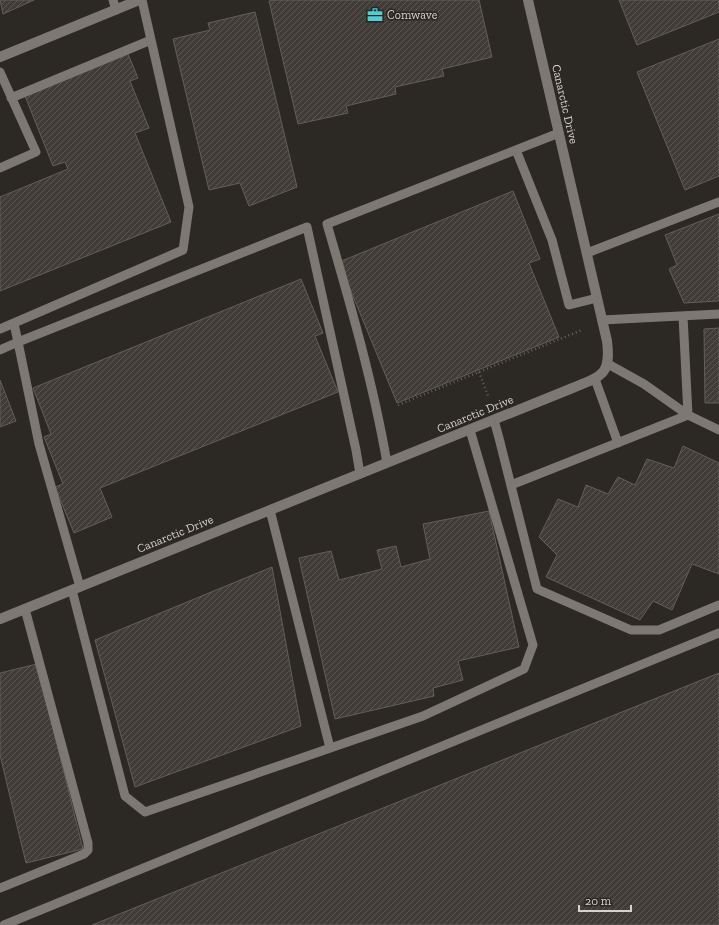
<svg xmlns="http://www.w3.org/2000/svg" width="719" height="925" font-family="'Zilla Slab',serif">
	<style>
		.building { fill: url(#building-hatch); stroke: #635e59 }
		.lines { fill: none; stroke-linecap: round; stroke-linejoin: round }
		.path { stroke: #65625d; stroke-width: 2.5; stroke-dasharray: 1 3; stroke-linecap: butt }
		.service { stroke: #7e7873; stroke-width: 9 }
		.minor { stroke: #7e7873; stroke-width: 10 }
		.labels { text-anchor: middle; stroke-width: 3.5; stroke-linejoin: round; paint-order: stroke }
		.poi-label { font-size: 12px; fill: #d4d1ce; stroke: #2c2823; text-anchor: start }
		.street-label { font-size: 12px; fill: #d4d1ce; stroke: #2c2823 }
	</style>
	<defs>
		<pattern id="building-hatch" width="6" height="6" patternUnits="userSpaceOnUse"><rect width="6" height="6" fill="#413c38"/><path d="M-1 1l2-2M0 6l6-6M5 7l2-2" fill="none" stroke="#5c5754"/></pattern>
	</defs>
	<rect width="100%" height="100%" fill="#2c2823"/>
	<!-- building -->
	<path class="building" d="M0,0H34L3,14Z
		M275,0H479L492,57L442,69L444,76L395,87L396,94L346,106L348,113L298,124L269,1Z
		M619,0H719V12L637,45Z
		M255,12L297,187L249,206L240,183L209,190L173,39L210,30L208,23Z
		M719,39V176L685,190L637,72Z
		M128,54L138,78L130,81L149,128L135,133L171,222L0,291V197L68,169L65,162L53,166L25,96Z
		M513,191L540,259L529,263L559,337L397,403L339,262Z
		M719,214V301L684,303L669,269L677,265L665,235Z
		M301,279L323,333L315,336L338,392L100,488L112,517L74,533L55,487L63,484L44,437L51,434L33,388Z
		M719,328V403H705L704,329Z
		M0,380L16,421L0,427Z
		M683,446L719,463V574L692,564L672,610L653,601L640,620L546,577L557,555L539,537L558,499L578,507L586,485L608,494L618,477L635,485L647,459L674,468Z
		M489,511L519,647L458,661L463,680L433,688L434,696L335,719L299,558L331,551L339,580L382,569L377,550L396,546L401,567L430,559L423,524Z
		M272,567L301,726L135,787L95,640Z
		M37,664L83,849L26,863L0,755V673Z
		M719,673V925H92Z"/>
	<g class="lines">
		<!-- path -->
		<path class="path" d="M479,372L488,396
			M398,405L582,330"/>
		<!-- service -->
		<path class="service" d="M113,0L116,10
			M0,72L36,152L0,168
			M11,98L151,40
			M516,150L552,240L569,305L597,298
			M587,253L719,202
			M602,320L719,314
			M0,329L183,250L189,207L142,0
			M0,350L18,342L14,324
			M608,364L644,384L688,415L719,430
			M595,379L618,443
			M494,420L499,438L537,589L631,630H659L719,605
			M387,463C373,382 350,303 327,224L559,133
			M511,485L688,415L683,316
			M270,510L330,748
			M80,587L39,444L18,342L307,227L356,450L360,474
			M72,590L125,796L145,812L423,716L524,669L533,645L470,430
			M0,888L84,854L88,850V843L25,609
			M4,925L719,633"/>
		<!-- minor -->
		<path class="minor" d="M0,57L139,0
			M0,619L575,387C603,376 611,373 607,341L528,0"/>
	</g>
	<!-- icons -->
	<defs>
		<symbol id="office-bare" viewBox="-9 -9 18 18"><path d="M-6-3h4V-5.5h4V-3h4V5H-6ZM-1-4.5V-3h2v-1.5ZM-6 0V1H6V0Z" fill="#52ccd6" stroke="#2c2823" stroke-width="2.5" paint-order="stroke"/></symbol>
	</defs>
	<g fill-rule="evenodd">
		<use href="#office-bare" x="364" y="4" width="22" height="22"/>
	</g>
	<g class="labels">
		<!-- poi labels -->
		<g class="poi-label">
			<text x="387" y="19">Comwave</text>
		</g>
		<!-- street labels -->
		<g class="street-label">
			<text transform="translate(565 104) rotate(77)" y="4">Canarctic Drive</text>
			<text transform="translate(475 414) rotate(-22)" y="4">Canarctic Drive</text>
			<text transform="translate(175 534) rotate(-22)" y="4">Canarctic Drive</text>
		</g>
	</g>
	<!-- scale -->
	<path d="M579 905v6h52v-6" fill="none" stroke="#d4d1ce" stroke-width="2"/>
	<text x="585" y="905" font-size="12" fill="#d4d1ce" stroke="#2c2823" stroke-width="3" paint-order="stroke">20 m</text>
</svg>
